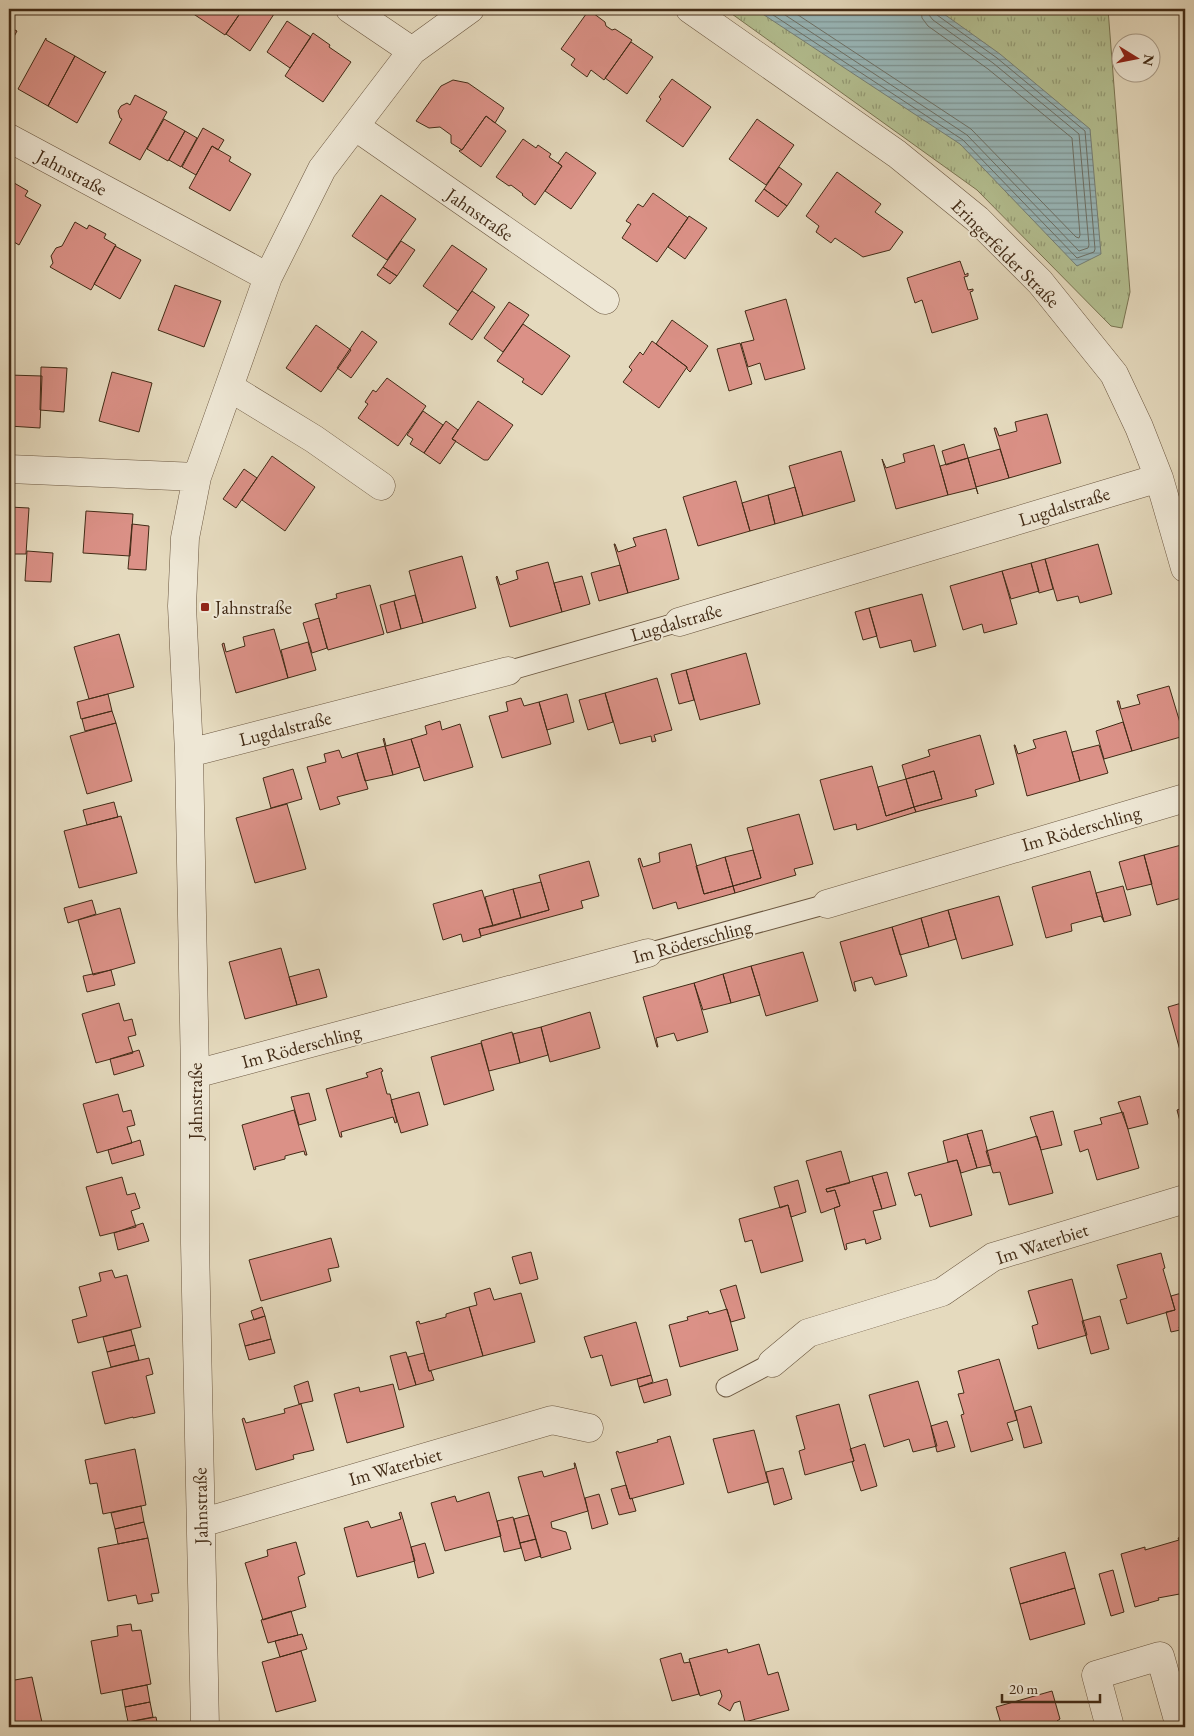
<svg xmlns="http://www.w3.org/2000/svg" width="1194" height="1736" font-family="'EB Garamond',serif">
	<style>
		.grass { fill: url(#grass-tufts); stroke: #7b7654 }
		.water { fill: url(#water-rules); stroke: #768078 }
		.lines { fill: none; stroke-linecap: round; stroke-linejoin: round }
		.shore { stroke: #6e7268; stroke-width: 1 }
		.building { fill: #db9187; stroke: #422b16 }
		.service-casing { stroke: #6b5740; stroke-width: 21 }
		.minor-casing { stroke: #6b5740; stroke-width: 29 }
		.service { stroke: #eee7d5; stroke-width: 19 }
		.minor { stroke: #eee7d5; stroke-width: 28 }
		.poi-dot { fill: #8f2418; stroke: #eee7d5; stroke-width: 2 }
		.labels { text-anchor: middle; stroke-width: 4; stroke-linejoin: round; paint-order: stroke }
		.street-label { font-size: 19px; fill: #422b16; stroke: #eee7d5 }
		.poi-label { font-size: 19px; fill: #422b16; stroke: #eee7d5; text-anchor: start }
	</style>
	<defs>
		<pattern id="grass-tufts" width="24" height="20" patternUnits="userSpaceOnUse" patternTransform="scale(1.25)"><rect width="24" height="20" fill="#b4c092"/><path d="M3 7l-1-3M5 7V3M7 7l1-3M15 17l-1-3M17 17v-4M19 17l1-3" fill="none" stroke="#949c76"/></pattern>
		<pattern id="water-rules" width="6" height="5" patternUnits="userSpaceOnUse" patternTransform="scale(1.25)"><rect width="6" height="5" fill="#99b8ba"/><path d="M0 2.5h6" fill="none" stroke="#7e9696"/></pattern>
	</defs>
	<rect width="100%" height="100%" fill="#e5dabe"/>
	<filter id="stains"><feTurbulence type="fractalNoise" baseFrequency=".004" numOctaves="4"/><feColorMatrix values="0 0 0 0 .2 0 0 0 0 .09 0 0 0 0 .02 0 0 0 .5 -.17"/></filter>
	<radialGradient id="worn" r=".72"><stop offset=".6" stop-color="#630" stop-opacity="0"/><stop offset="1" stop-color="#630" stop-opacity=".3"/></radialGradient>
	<!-- grass -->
	<path class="grass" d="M725,9H1108L1130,292L1122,328L1111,326L977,190Z"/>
	<!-- water -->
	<path class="water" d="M755,9H937L1000,54L1090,129L1101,254L1077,266L960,144Z"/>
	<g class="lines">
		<!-- shore -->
		<path class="shore" d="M764,9L963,140L1077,258L1094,252L1095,249L1085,131L997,58L937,15L934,9
			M776,9L967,135L1079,251L1088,248L1089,245L1079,134L993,63L933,20L929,15L928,9
			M789,9L971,129L1076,237L1079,238L1080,235L1072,138L988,69L928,26L922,18L921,9"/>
	</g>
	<!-- building -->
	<path class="building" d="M186,9H243L225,35Z
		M243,9H266L274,14L250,51L226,34Z
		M589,10L605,22L606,26L612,30L615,29L632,40L604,80L591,70L587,77L571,65L575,59L561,49Z
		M287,21L311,37L290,68L267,52Z
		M9,27L17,31L9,46Z
		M313,33L330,45L329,47L351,62L323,102L285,76Z
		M46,38V40L75,56L48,106L18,89Z
		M631,42L653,57L627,94L605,78Z
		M75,56L104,73L106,71L77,123L48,106Z
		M672,79L711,107L683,147L646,121L661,99L659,97Z
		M453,80L468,83L504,108L495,123L486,116L462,150L451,143V135L440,127L429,128L416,121L441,86Z
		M135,95L167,112L140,160L109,143L122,119L120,118L118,111L121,106L127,103L130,105Z
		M486,116L506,131L481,167L459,151L460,150H462Z
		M164,119L185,131L168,161L147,149Z
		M757,119L794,145L766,185L729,159Z
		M203,128L224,140L218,150L212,146L196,175L182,167Z
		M185,131L197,138L181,167L169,160Z
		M523,139L536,148L538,145L551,154L549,157L562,166L535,205L522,195L523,194L511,185L509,186L496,177Z
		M212,146L231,157L229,161L251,174L230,211L189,188Z
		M566,152L596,173L571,209L545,191L562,166L558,163Z
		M779,167L802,184L787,206L764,189Z
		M837,172L881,204L875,212L903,232L890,250L863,257L835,238L831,243L816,232L819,226L806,216Z
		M9,180L28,191L25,196L41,205L19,245L9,239Z
		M764,189L787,206L778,217L755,201Z
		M653,193L688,218L657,262L622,238L631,224L626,221L638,204L643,207Z
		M381,195L416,219L387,260L352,236Z
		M689,216L707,228L685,259L668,247Z
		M75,222L87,229L89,225L106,234L104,238L116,245L91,290L50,267L53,263L51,256L56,248L62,246Z
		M401,241L415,250L397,276L383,267Z
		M452,245L487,269L458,311L423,286Z
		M115,246L141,260L120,299L94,284Z
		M960,261L965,275L968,273V276L964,277L968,290L973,289V291L970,292L978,319L932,333L922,300L915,303L907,278Z
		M383,267L397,276L390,284L377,275Z
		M175,285L221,301L204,347L158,330Z
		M472,291L495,307L472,340L449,324Z
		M786,299L805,369L765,380L760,363L748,367L741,343L754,340L745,311Z
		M509,302L529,315L503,352L484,338Z
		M672,320L708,346L690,372L687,369V367L656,344Z
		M523,324L570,356L542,395L522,382L524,379L497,361Z
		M316,325L351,350L321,392L286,368Z
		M362,331L377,342L351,378L337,368Z
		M652,341L687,367L659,408L623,382L632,370L629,367L640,352L643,355Z
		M740,343L752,384L729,391L717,349Z
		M41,367L67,368L64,412L40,410Z
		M112,372L152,383L139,432L99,421Z
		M9,375L42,376L40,428L9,426Z
		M387,378L426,406L398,446L358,418L368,404L365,402L373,390L376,392Z
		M478,401L513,425L488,460H484L452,439Z
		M423,411L443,425L424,453L410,444L413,439L407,435Z
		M1047,414L1061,463L1009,478L994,428H996L999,436L1017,431L1015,422Z
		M446,421L458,430L452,439L456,441L440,464L424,453Z
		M964,444L968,458L946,465L942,451Z
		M934,445L948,495L896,509L882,459L886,468L905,462L903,454Z
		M1000,449L1009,478L976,487L968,458Z
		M841,451L855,501L803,516L789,466Z
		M272,456L315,487L285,531L242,500Z
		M968,458L978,494L976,488L948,495L940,466Z
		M244,469L257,478L236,508L223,499Z
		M736,481L750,531L698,546L683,497Z
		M795,487L803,516L775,524L768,495Z
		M768,495L775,524L750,531L742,503Z
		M9,507L29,508L26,554H9Z
		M86,511L133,514L130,556L83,553Z
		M132,524L149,526L146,570L128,569Z
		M666,529L679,579L628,593L614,544H615L618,552L636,546L633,538Z
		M1098,544L1112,594L1080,603L1078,596L1057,601L1045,559Z
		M27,551L53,553L51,582L25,581Z
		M462,556L476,608L423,623L409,571Z
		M1045,559L1053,589L1039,593L1031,563Z
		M548,562L562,612L510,627L496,577L497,576L500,585L518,579L516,571Z
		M1031,563L1039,591L1011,599L1002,571Z
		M620,565L628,593L599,601L591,573Z
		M1002,571L1017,624L984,633L982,624L963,630L950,586Z
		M582,576L590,604L562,612L554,583Z
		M370,585L384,634L328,650L315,604L337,598L336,594Z
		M922,594L936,646L914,652L911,640L880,648L869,608Z
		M415,595L423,623L401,629L394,601Z
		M394,601L401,629L387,633L380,605Z
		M869,608L877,636L863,640L855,612Z
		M319,618L327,648L312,653L303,623Z
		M274,629L288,678L236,693L222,644L224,643L226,652L245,646L243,637Z
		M119,634L134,687L89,699L74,647Z
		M308,642L316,670L288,678L281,650Z
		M746,653L760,704L700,720L686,670Z
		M686,670L694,700L679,704L671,674Z
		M657,678L672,730L654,735L656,741L652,742L651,736L620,744L605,693Z
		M1169,686L1184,736L1132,751L1117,701H1119L1121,709L1140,704L1137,695Z
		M605,693L613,722L588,730L579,700Z
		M108,694L112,711L81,719L77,702Z
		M567,694L574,722L547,730L539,702Z
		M521,698L524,706L539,702L551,744L502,758L489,716L508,711L506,702Z
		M112,711L116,723L85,731L82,719Z
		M440,721L442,730L460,724L473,767L424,781L411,739L427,734L425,726Z
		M1123,722L1132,751L1104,759L1096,731Z
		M116,723L132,781L87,794L70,736Z
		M1066,731L1080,781L1027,796L1014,745H1015L1018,754L1036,748L1033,740Z
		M980,735L994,784L975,790L977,796L916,812L914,807L942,799L934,771L906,779L902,765L930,756L928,750Z
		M384,738L386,746L411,739L420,767L393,775L383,739Z
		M1099,745L1108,773L1080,781L1072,752Z
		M385,746L393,775L365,781L357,753Z
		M339,750L342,758L357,753L368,789L337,797L340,804L320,810L307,767L326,762L324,754Z
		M872,766L886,816L914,807L916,812L857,830L856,824L834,830L820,780Z
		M293,769L302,799L271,808L263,778Z
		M934,771L942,799L914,807L906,779Z
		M906,779L914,807L886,816L878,787Z
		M114,802L118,817L87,825L83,810Z
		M287,804L306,869L255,883L236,818Z
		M799,814L813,864L794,869L796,875L735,893L733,886L761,878L747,828Z
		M121,816L137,873L79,888L64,831Z
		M691,844L704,894L733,886L735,893L678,909L676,902L653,909L638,859L640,858L643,867L660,862L659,853Z
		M1185,844V897L1157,905L1144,855Z
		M753,850L761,878L733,886L725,857Z
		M1144,855L1152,884L1127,890L1119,862Z
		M725,857L733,886L704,894L696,866Z
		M589,861L599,896L581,901L583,908L481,936L479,929L549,910L539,875Z
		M1090,871L1104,922L1101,916L1071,924L1072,931L1046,938L1032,887Z
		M541,882L549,910L521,918L513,889Z
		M1123,886L1131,915L1104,922L1096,893Z
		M513,889L521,918L493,926L485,897Z
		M482,890L493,926L479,929L481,937L463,942L461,934L443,940L433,904Z
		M999,896L1013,945L962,959L948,910Z
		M92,900L96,914L68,923L64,908Z
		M120,908L135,963L93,975L78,920Z
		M948,910L956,939L929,947L921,918Z
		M921,918L929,947L900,955L892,927Z
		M892,927L907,976L875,985L872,977L854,982L856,991H854L840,942Z
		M281,948L297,1005L245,1019L229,962Z
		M803,952L818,1001L766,1016L751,966Z
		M751,966L760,995L731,1003L723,974Z
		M319,969L327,997L297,1005L289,977Z
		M111,970L115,985L87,992L83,976Z
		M723,974L731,1003L703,1010L694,983Z
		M694,983L708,1032L677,1041L674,1033L656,1038L658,1047H657L643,997Z
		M1185,1002V1053L1181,1054L1168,1007Z
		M119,1003L124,1021L132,1019L136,1035L128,1037L133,1053L96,1063L82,1014Z
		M590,1012L600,1048L550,1062L541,1027Z
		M541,1027L548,1055L520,1063L513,1034Z
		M512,1032L520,1063L489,1071L481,1041Z
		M481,1043L494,1090L444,1105L431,1057Z
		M139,1050L144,1066L114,1075L110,1059Z
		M381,1068L383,1071L381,1072L387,1094H390L397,1122L395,1123L393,1117L341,1132L342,1137H340L326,1089L368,1077L366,1073Z
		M419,1092L428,1125L401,1133L391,1100Z
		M309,1093L316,1120L299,1125L291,1097Z
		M118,1094L123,1112L131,1110L135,1125L127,1127L132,1143L97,1153L83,1104Z
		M1140,1096L1148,1124L1128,1129L1118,1102Z
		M1185,1107V1140L1177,1110Z
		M294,1110L307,1155H305L304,1151L285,1156V1159L255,1167L256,1169L254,1170L242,1125Z
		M1053,1111L1062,1145L1041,1150L1030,1117Z
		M1123,1112L1139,1168L1097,1180L1088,1149L1080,1152L1074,1131L1102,1124L1100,1118Z
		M982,1130L991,1165L977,1168L967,1134Z
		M967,1134L977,1168L961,1173L957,1160L948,1162L943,1141Z
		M1037,1136L1053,1193L1009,1205L1000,1172L993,1173L986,1151Z
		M140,1140L144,1155L112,1164L108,1150Z
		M841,1151L850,1183L826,1189L827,1192L835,1190L840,1206L821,1213L806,1161Z
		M957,1160L972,1215L930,1227L921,1194L915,1196L908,1173Z
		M887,1172L896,1205L882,1209L872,1176Z
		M872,1176L882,1209L873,1211L881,1239L866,1244L865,1239L846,1244L847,1249L845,1250L834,1208L840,1206L835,1190L827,1192L826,1189Z
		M122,1177L127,1195L135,1193L140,1208L131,1211L136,1227L100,1236L86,1187Z
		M798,1180L806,1212L791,1217L788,1205L780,1208L774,1187Z
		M788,1205L803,1261L761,1273L752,1240L745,1242L739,1219Z
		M143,1223L149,1241L118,1250L114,1233Z
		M331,1238L339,1267L328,1269L331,1281L261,1301L249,1260Z
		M531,1252L538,1279L520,1284L512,1257Z
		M1161,1253L1165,1268L1163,1269L1175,1310L1127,1324L1120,1300L1127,1298L1117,1265Z
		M112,1270L115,1278L127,1275L141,1327L78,1343L72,1320L87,1316L79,1287L101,1281L99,1273Z
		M1072,1279L1087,1335L1038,1349L1032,1326L1038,1324L1028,1291Z
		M736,1285L745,1318L731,1322L720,1290Z
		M490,1288L494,1300L521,1293L535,1342L483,1356L469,1307L477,1305L474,1293Z
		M1185,1292V1325L1179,1327L1180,1330L1171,1332L1166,1312L1175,1310L1171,1296Z
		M262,1307L265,1316L254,1320L251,1311Z
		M469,1307L483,1356L429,1371L416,1322L419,1321L420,1324L446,1317V1314Z
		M727,1309L738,1350L680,1367L669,1325L688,1320L687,1317L708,1311L709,1314Z
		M265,1316L271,1339L245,1346L239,1324Z
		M1100,1316L1109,1349L1091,1354L1082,1321Z
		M636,1322L651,1375L611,1386L602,1355L591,1358L584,1337Z
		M131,1330L135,1345L107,1352L103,1337Z
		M271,1339L275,1353L249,1360L245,1346Z
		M135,1345L139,1360L111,1367L107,1352Z
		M406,1352L416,1385L399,1390L390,1356Z
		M424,1353L429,1371H431L434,1380L416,1385L408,1357Z
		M149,1358L153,1374L146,1376L155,1413L133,1418V1417L105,1424L92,1372Z
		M999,1359L1017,1420L1007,1423L1013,1440L971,1452L961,1415L964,1414L958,1394L964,1393L958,1371Z
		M651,1375L653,1382L639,1387L637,1379Z
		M667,1379L671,1395L644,1403L639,1387Z
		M308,1381L313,1401L299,1404L294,1386Z
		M918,1381L937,1446L913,1452L909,1439L884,1447L869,1395Z
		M393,1384L404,1427L347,1443L334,1394L359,1387L360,1392Z
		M301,1404L314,1450L293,1455L294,1459L256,1470L242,1419L244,1418L246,1423L285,1413L284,1409Z
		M839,1404L854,1461L805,1475L799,1451L805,1449L796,1416Z
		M1031,1406L1042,1443L1024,1448L1015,1411Z
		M947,1421L955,1447L937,1452L931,1426Z
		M754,1430L768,1482L728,1493L713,1439Z
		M670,1436L684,1484L630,1499L616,1452L618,1451L619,1453L658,1442L657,1440Z
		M865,1444L877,1486L861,1491L852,1462L854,1461L850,1449Z
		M135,1449L146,1505L103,1514L97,1483L90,1484L85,1460Z
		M574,1463H575L588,1511L551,1522L552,1528L566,1532L571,1549L541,1558L518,1477L542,1471L544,1477L575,1468Z
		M783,1468L792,1499L774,1505L766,1472Z
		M626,1485L630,1499L632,1498L636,1511L619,1515L611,1489Z
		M489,1492L501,1536L445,1551L431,1503L455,1496L457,1502Z
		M599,1494L608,1524L592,1529L585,1498Z
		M141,1506L144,1522L115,1529L111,1513Z
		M401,1512L415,1561L357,1577L344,1528L368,1521L371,1528L401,1519L399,1513Z
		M529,1515L536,1539L520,1543L514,1519Z
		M513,1517L521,1548L504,1552L497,1521Z
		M144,1522L148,1538L118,1544L115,1529Z
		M1181,1537L1185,1549V1593L1158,1598L1159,1600L1135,1607L1121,1554L1145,1547V1550L1179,1540L1178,1538Z
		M148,1538L159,1593L151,1594L153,1601L138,1604L136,1595L108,1601L98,1548Z
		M536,1539L541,1556L525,1561L520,1543Z
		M296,1542L305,1574L298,1577L306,1607L263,1620L245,1563L268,1556L267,1550Z
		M425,1543L434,1573L418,1578L411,1547Z
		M1065,1552L1075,1588L1020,1604L1010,1568Z
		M1113,1570L1124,1612L1111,1616L1099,1574Z
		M1075,1588L1085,1624L1030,1640L1020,1604Z
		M291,1611L298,1635L268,1643L261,1620Z
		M131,1624L132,1631L141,1630L151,1684L101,1694L91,1641L118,1636L117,1626Z
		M302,1634L307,1649L280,1657L275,1641Z
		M759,1644L768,1675L778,1672L789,1710L745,1722L740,1701L734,1703L730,1711L718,1704L722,1696L720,1690L700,1696L689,1659L727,1649L728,1653Z
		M301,1651L316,1701L276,1712L262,1662Z
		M681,1653L684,1663L690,1662L699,1694L672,1701L660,1659Z
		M32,1677L43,1727H27V1724L9,1727V1681Z
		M147,1685L150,1702L125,1707L122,1690Z
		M1052,1691L1060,1719L1057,1721L1059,1727H1002L996,1707Z
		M150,1702L153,1717L128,1722L125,1707Z
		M156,1717L158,1727H106V1726Z"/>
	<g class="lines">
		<defs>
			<path id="service" d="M508,671L679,622
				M648,953L827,904
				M726,1387L772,1363"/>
			<path id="minor" d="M350,9L412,51
				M690,9L897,154L977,219L1040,282L1114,374L1139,427L1159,478L1185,568
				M356,127L605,300
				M9,138L268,277
				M229,387L314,439L381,486
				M9,469L197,477
				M679,622L1159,478
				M189,753L508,671
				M827,904L1185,798
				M195,1074L648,953
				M772,1363L808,1333L942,1292L993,1257L1185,1199
				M201,1523L552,1420L589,1428
				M205,1727L195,1243V1074L192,915L189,753L182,606L185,538L197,477L268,277L322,169L412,51L470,9
				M1110,1727L1096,1675L1160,1656L1180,1727"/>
		</defs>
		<!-- service casing -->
		<use href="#service" class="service-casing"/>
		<!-- minor casing -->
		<use href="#minor" class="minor-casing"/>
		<!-- service -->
		<use href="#service" class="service"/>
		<!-- minor -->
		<use href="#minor" class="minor"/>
	</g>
	<!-- markers -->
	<rect class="poi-dot" x="200" y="602" width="10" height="10" rx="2.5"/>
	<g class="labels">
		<!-- street labels -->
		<g class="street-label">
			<text transform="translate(72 172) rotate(28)" y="7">Jahnstraße</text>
			<text transform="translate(480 214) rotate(35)" y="7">Jahnstraße</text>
			<text transform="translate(1006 253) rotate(45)" y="7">Eringerfelder Straße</text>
			<text transform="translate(1064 506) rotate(-17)" y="7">Lugdalstraße</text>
			<text transform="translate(676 622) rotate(-16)" y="7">Lugdalstraße</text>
			<text transform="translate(285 728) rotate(-14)" y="7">Lugdalstraße</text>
			<text transform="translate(1081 828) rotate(-16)" y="7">Im Röderschling</text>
			<text transform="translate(692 941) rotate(-15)" y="7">Im Röderschling</text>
			<text transform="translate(301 1046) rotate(-15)" y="7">Im Röderschling</text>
			<text transform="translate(195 1101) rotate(-90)" y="7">Jahnstraße</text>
			<text transform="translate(1042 1243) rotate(-18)" y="7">Im Waterbiet</text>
			<text transform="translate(395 1466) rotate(-16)" y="7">Im Waterbiet</text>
			<text transform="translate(200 1506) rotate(-91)" y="7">Jahnstraße</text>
		</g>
		<!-- poi labels -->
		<g class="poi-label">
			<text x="215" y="614">Jahnstraße</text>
		</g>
	</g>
	<!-- margin -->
	<rect width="1194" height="1736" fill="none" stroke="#e5dabe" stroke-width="30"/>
	<rect x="10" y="10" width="1174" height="1716" fill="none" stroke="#422b16" stroke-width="2.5"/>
	<rect x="15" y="15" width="1164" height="1706" fill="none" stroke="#422b16"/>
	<!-- north arrow -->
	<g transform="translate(1136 58) rotate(100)"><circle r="24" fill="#eee7d5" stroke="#a99c89"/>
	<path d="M0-4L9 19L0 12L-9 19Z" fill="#8f2418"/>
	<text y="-8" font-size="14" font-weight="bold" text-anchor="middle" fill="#422b16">N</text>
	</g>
	<!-- scale -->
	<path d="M1002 1694v8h98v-8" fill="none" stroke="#422b16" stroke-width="2.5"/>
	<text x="1009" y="1694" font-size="15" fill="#422b16" stroke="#eee7d5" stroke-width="4" paint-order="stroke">20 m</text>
	<rect width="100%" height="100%" filter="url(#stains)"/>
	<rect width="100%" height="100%" fill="url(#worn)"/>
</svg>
